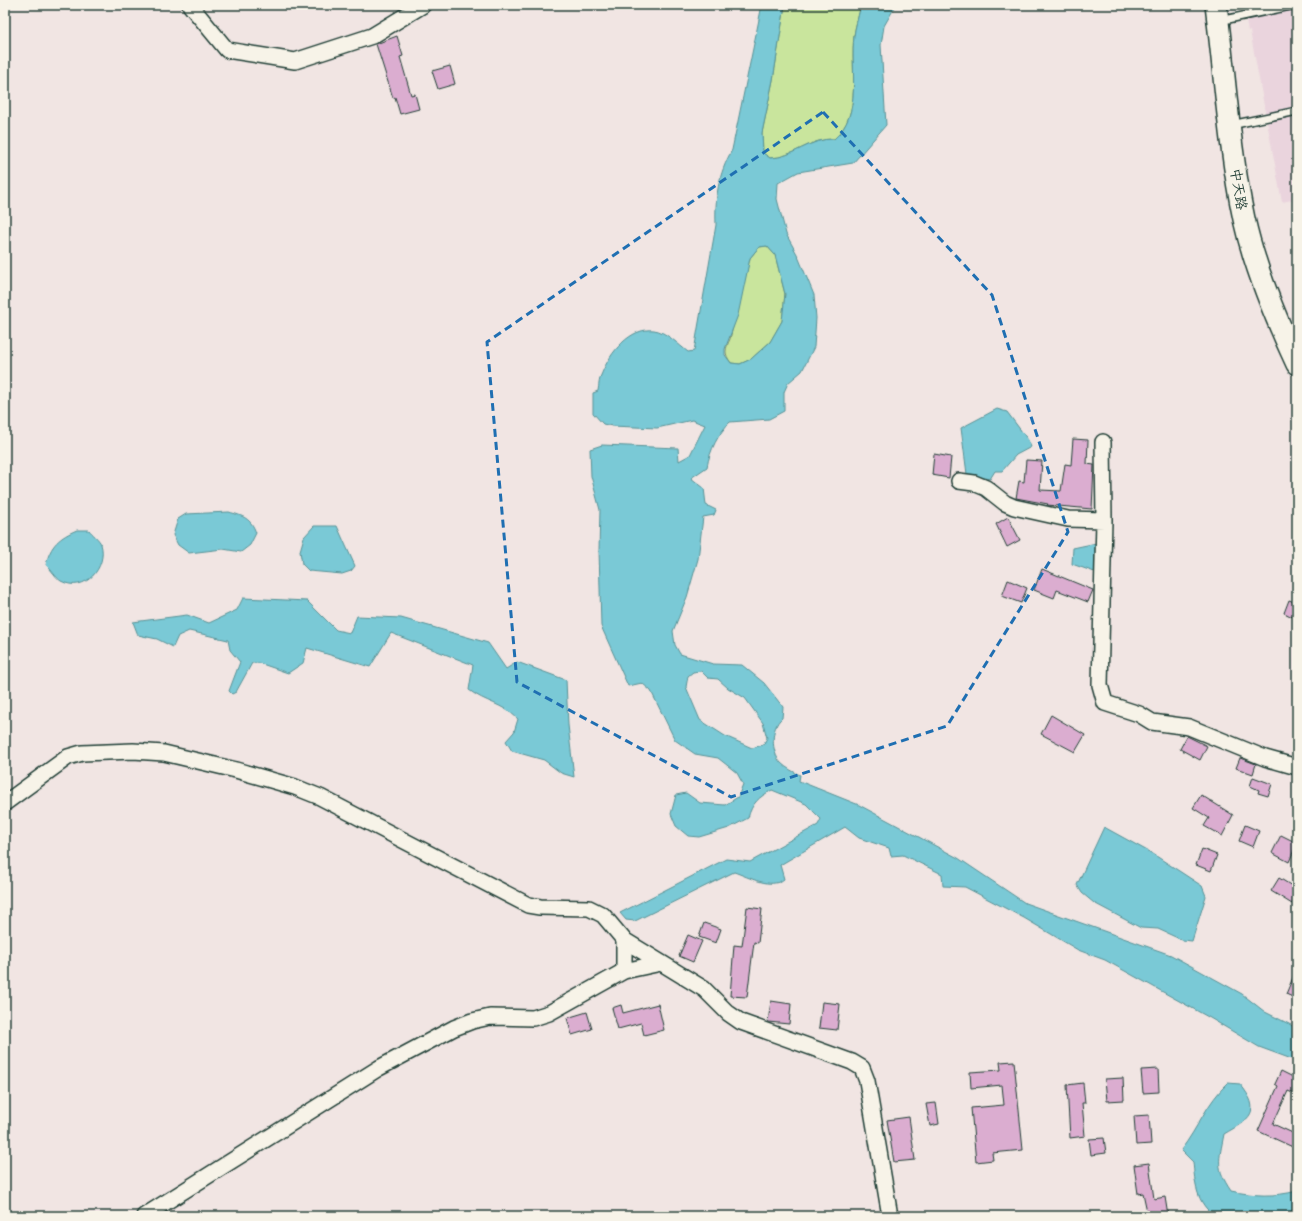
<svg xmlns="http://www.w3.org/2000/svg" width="1302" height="1221" font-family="Caveat,'LXGW WenKai TC',sans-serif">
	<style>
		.built { fill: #ead4dd }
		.green { fill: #c9e59d; stroke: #749168 }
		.water { fill: #7ac9d6; stroke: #569195; fill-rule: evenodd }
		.building { fill: #dbadd0; stroke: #1f3d34 }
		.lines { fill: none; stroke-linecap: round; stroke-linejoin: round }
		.lane-casing { stroke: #1f3d34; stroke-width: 10 }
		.street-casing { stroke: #1f3d34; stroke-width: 18 }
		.secondary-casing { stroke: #1f3d34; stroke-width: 24 }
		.lane { stroke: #f7f3e8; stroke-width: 7 }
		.street { stroke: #f7f3e8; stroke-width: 15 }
		.secondary { stroke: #f7f3e8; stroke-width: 21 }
		.marked { fill: none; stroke: #1f6fb2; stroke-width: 3; stroke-dasharray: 8 5; stroke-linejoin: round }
		.labels { text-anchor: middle; stroke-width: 3; stroke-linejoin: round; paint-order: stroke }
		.street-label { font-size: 14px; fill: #1f3d34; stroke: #f7f3e8 }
	</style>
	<rect width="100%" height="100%" fill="#f1e5e3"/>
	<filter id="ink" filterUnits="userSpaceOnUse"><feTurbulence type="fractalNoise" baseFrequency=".025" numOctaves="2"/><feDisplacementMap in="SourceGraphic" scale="8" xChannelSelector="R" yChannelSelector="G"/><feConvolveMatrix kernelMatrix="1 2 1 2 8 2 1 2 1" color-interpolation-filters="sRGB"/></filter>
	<g filter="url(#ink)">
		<!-- built -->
		<path class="built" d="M1243,5H1297V199L1282,202L1250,31H1248Z"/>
		<!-- green -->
		<path class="green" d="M785,5H859L860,9C858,18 855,27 854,36C850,70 863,114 834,139C810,138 793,158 770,158L763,153L762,133L773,80Z
			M767,246L775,255L785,294L782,321L770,342L751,359L740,364L731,363C724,353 725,350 730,339L750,258L759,247Z"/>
		<!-- water -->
		<path class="water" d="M762,5H785L773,80L762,133L763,153L770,158C793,158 810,138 834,139C863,114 850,70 854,36C855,27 858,18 860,9L859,5H896L884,26L881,45L886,125L853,163L798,172L778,183L777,199L786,234L797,254L814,295L816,318L814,347L802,371L788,383L784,392V411L769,419L730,422C718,434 710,450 707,467L691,478L704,488L706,505L716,510L714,515L703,517L698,559L687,597L673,631L675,645L680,654L713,664L742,665L764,683L783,707L782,718C770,728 771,752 781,763C786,768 794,772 800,775L799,781L859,805L958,858L1025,903L1171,955L1242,994L1265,1012L1297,1028V1061L1259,1047L1210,1018L1105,960L1078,950L1024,918L965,887L943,886L942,874L903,855L891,856L889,848L859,838L845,827L780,865L784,879C771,890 749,877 734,872L635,921L626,920L620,913L726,859L750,862L818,825L821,819L806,804L772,790C759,797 752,803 748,818L729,828L699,837L688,836L676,826L671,814L676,795L686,793L700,803L725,805L738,797L743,784L737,773L718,758L695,754L675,740L651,691L642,683L628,686L601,626L599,550L600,510L591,476L590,449L602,445L678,448L679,461L690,455L705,425L692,420L657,428L612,426L603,424L593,413V393L598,391C599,385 599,378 602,373C610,353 630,327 654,330C665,331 679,345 688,352L694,351L716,225C715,197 718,175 732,150ZM767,246L775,255L785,294L782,321L770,342L751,359L740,364L731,363L725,355V349L738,315L750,258L759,247ZM701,671L708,678L718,679L728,688L745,698L763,723L767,738L763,745L752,748L725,736L700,720L686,687L688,676L693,672Z
			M997,409L1007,412L1028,440L1031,447L1016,455L1002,471H995L990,479L967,474L961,428Z
			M229,512C243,516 251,518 256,533L250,545L241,552L223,549L189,553L178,545L173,535L178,519L186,514Z
			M314,526H337L355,566L351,571L342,574L309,571L302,564L300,551L304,537Z
			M77,530H89C92,534 99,539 101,544C108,567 85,594 61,581C56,578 51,569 46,565C50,545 60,537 77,530Z
			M1101,542L1100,574L1072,564L1073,548Z
			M243,598L307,601L336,630L350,633L357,616L401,618L488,643L506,669L517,662L566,680L568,725L574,777L561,773L544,760L512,751L506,741L514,732L518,719C502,703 486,703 469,690L473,665L391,633L370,667L307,648L303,663L288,673L259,663H252L236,692L232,694L229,691L240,662L230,650L228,640L189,631L178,636L173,647L157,639L138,635L133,622L187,615L209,623L237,610Z
			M1104,827L1153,854L1202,886L1206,896L1192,941L1182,940L1158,929L1141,928L1094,903L1082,893L1077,885Z
			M1228,1083L1240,1084C1263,1112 1250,1119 1224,1134C1219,1161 1215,1167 1231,1191C1254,1196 1274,1197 1297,1191V1216H1215C1196,1203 1195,1183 1193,1162L1181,1150C1198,1128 1207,1102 1228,1083Z"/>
		<!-- building -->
		<path class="building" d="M397,36L403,56L400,57L411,95L415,94L419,109L400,114L395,97L393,98L376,44Z
			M450,66L455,84L438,89L432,71Z
			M1073,439L1088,440L1087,464L1094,465L1092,509L1047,505L1048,504L1016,498L1019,481L1024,482L1026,460L1042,461L1040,490L1061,491L1065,464L1071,465Z
			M934,454L951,457L949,478L932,475Z
			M1008,517L1020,540L1007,547L996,524Z
			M1042,569L1093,590L1088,602L1057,590L1054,598L1034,590Z
			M1008,580L1027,588L1021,603L1002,596Z
			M1289,600L1297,603V619L1284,613Z
			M1051,715L1085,735L1075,752L1041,734Z
			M1187,736L1207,746L1200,760L1180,749Z
			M1240,758L1256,764L1253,774L1236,768Z
			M1253,777L1272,784L1268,796L1258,793L1259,790L1250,786Z
			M1201,795L1233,815L1222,836L1204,826L1209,818L1193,808Z
			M1245,825L1259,831L1253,847L1239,841Z
			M1281,835L1297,843L1289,862L1272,853Z
			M1202,849L1217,855L1211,871L1196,865Z
			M1279,878L1297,889V896L1292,904L1271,891Z
			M747,907L762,909L758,943L754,942L747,997L730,996L734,945L742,946Z
			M704,923L721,929L716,943L699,937Z
			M688,935L702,941L693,962L679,956Z
			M1297,968V999L1286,994Z
			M771,1001L791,1004L789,1024L768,1022Z
			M822,1002L840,1004L837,1030L819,1028Z
			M658,1004L664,1030L644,1035L641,1023L618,1029L612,1008L621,1005L623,1013Z
			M587,1012L592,1029L572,1035L567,1018Z
			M1014,1061L1023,1150L992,1153L993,1160L976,1162L971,1108L1004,1105L1002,1085L971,1088L970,1072L1001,1070L1000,1062Z
			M1158,1069L1159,1092L1143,1093L1141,1070Z
			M1281,1071L1297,1079V1095L1288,1091L1273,1124L1297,1135V1149L1258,1131L1278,1086L1275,1084Z
			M1123,1078L1124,1100L1107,1101L1105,1079Z
			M1083,1083L1085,1103H1082L1085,1136L1070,1138L1067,1085Z
			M936,1103L939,1124L930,1126L926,1104Z
			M1149,1115L1151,1144L1136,1145L1134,1116Z
			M909,1117L915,1160L894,1162L887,1120Z
			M1104,1138L1106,1153L1091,1155L1089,1139Z
			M1149,1163L1154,1199L1165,1197L1168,1216H1148L1143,1193L1138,1194L1134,1165Z"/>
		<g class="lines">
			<defs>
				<path id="lane" d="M1219,21L1295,5
					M1231,125L1297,111"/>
				<path id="street" d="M190,5L227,50L295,61L372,36L423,5
					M1103,442L1104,520L1100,685L1105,703L1139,714L1152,722L1189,727L1265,758L1297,767
					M959,481L974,483L986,488L1005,503L1014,507L1068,519L1104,520
					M5,803L68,757L82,753L133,751L164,753L236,770L295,787L320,797L528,905L540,907L589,908L603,915L624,940L704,989L728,1013L741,1022L852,1062L862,1068L867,1081L890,1216
					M624,971L661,963
					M144,1216L379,1068L454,1028L472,1021L490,1017L533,1018L549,1013L624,971V940"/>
				<path id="secondary" d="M1216,5C1225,76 1229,149 1244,219C1255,269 1275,317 1297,364"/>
			</defs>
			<!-- lane casing -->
			<use href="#lane" class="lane-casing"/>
			<!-- street casing -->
			<use href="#street" class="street-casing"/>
			<!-- secondary casing -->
			<use href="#secondary" class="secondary-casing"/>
			<!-- lane -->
			<use href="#lane" class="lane"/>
			<!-- street -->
			<use href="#street" class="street"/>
			<!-- secondary -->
			<use href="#secondary" class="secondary"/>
		</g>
	</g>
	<!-- marked area -->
	<path class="marked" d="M823,112L992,295L1068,532L947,726L731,797L517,682L487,342Z"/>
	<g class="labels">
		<!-- street labels -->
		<g class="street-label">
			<text transform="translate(1239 189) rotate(81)" y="5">中天路</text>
		</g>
	</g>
	<!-- margin -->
	<rect width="1302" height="1221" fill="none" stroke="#f7f3e8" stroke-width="20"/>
	<rect x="10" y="10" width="1282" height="1201" fill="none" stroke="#1f3d34" stroke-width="1.5" filter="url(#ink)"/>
</svg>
